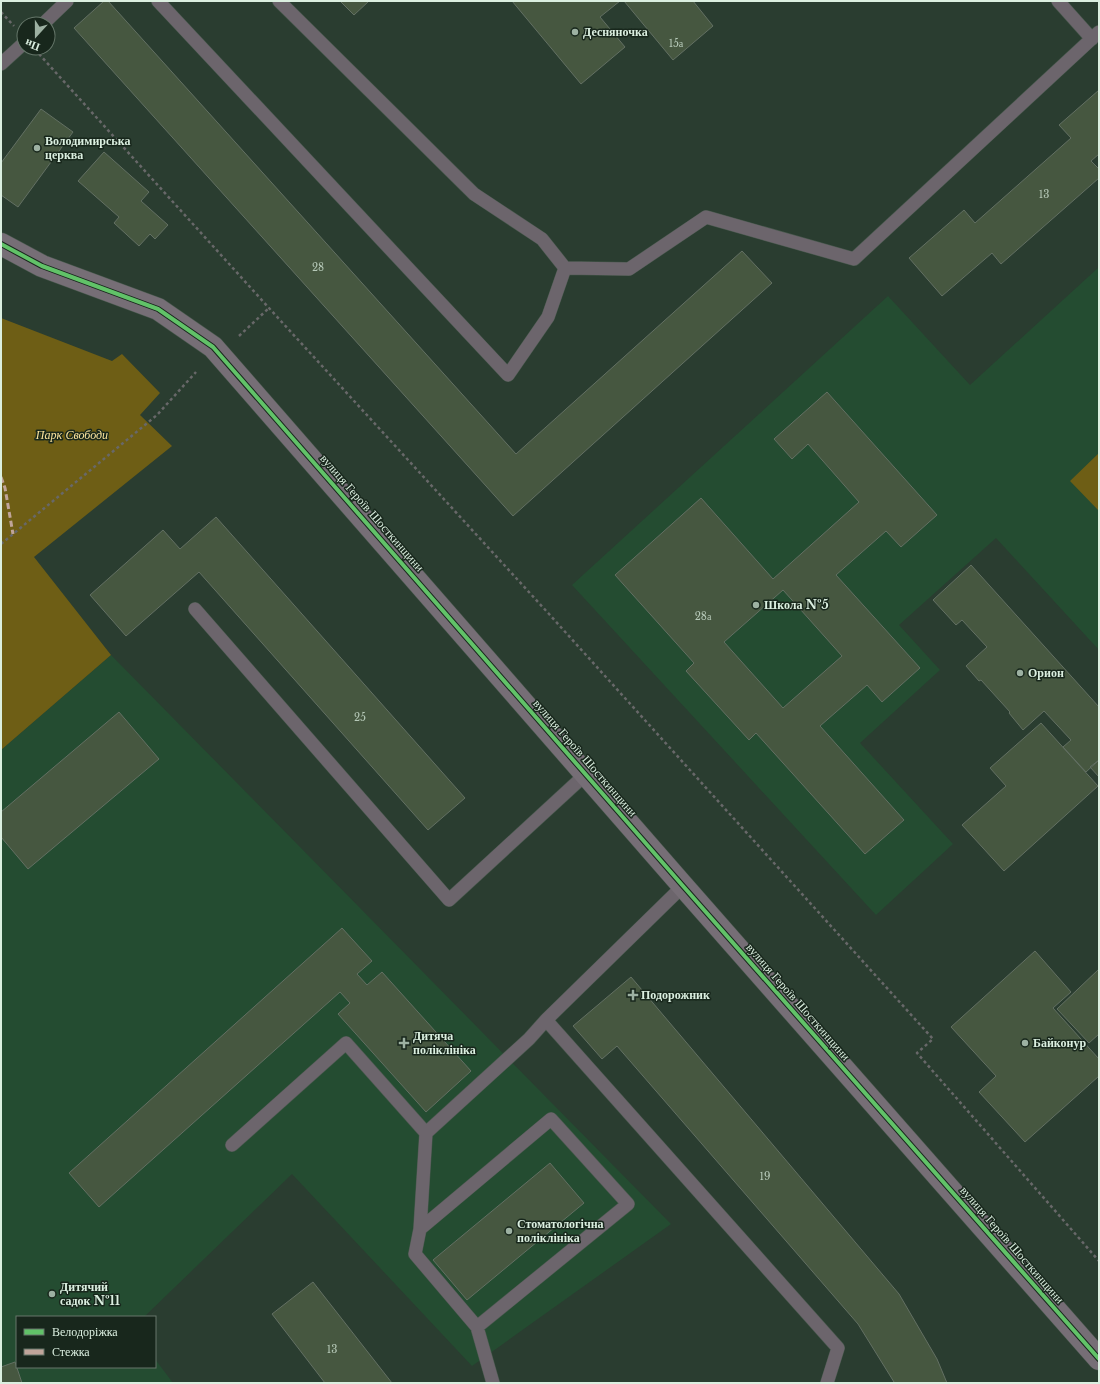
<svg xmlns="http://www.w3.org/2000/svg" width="1100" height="1384" font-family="'Libre Baskerville',serif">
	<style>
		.built { fill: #244c31 }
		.green { fill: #6e5e15 }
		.building { fill: #465740; stroke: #637063; fill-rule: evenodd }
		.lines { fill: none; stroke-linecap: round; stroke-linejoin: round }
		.lane-casing { stroke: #48584d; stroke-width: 14 }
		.secondary-casing { stroke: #48584d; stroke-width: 23 }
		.path { stroke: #686869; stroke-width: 2.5; stroke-dasharray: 3 3; stroke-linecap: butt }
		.lane { stroke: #6c656c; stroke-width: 13 }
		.secondary { stroke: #766e76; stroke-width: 22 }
		.quiet { stroke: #c0a59a; stroke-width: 3; stroke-dasharray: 6 3; stroke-linecap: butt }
		.cycleway-casing { stroke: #18271c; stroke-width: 6 }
		.cycleway { stroke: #61c268; stroke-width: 4 }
		.poi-dot { fill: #9db1a2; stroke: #18271c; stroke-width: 1.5 }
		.labels { text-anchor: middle; stroke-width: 3; stroke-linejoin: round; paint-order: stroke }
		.number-label { font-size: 10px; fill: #b6c9b8 }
		.poi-label { font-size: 12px; font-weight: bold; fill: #dbefe0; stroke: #18271c; text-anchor: start }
		.park-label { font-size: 12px; font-style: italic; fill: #fae39c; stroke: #18271c }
		.street-label { font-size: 12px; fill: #dbefe0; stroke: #18271c }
	</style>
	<rect width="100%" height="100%" fill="#2a3d30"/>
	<!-- built -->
	<path class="built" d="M1099,267V650L996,538L899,625L940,670L860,743L953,844L876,915L572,585L888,296L970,385Z
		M111,655L671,1224L472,1366L292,1174L144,1317H17V1367H155V1359L173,1383H1V750Z"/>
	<!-- green -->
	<path class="green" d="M1,318L112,361L122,354L160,393L140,415L172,446L34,557L111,655L1,750Z
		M1099,453V511L1070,481Z"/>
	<!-- building -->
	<path class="building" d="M104,1H108L516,454L742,251L772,283L513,516L74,28Z
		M340,1H369L354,15Z
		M512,1H620L600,17L625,47L581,84Z
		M624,1H693L713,26L673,60Z
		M1099,90V154L1091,161L1099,169V178L1001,264L992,253L942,296L909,258L964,210L975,223L1071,138L1059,125Z
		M41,109L73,132L18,207L1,195V163Z
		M104,152L149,192L141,201L168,225L155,239L150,234L139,246L114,223L119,217L78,181Z
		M827,392L937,515L901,547L886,531L836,575L920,668L882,702L867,685L820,726L904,820L865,854L756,733L749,740L686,671L694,663L615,575L701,498L773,579L859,502L808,444L792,459L774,439ZM783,590L842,656L783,708L724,642Z
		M216,517L465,798L428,830L199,572L126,636L90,595L163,530L180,549Z
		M971,565L1099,707V760L1086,772L1063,747L1071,740L1044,711L1023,730L1009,713L1010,712L981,680L979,681L966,666L987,647L962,620L956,625L933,600Z
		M119,712L159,759L28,869L1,837V812Z
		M1041,723L1098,786L1004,871L962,825L1006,786L990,768Z
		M1099,760V777L1090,767Z
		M342,928L372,961L357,974L367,985L382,972L471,1071L426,1112L338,1014L350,1003L340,992L99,1207L69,1173Z
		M1035,951L1071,992L1053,1008L1099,1059V1076L1025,1142L979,1092L996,1076L951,1027Z
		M1099,969V1034L1089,1043L1057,1009Z
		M631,977L899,1294L937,1359L947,1383H891L894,1382L858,1324L617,1046L602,1059L573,1026Z
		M550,1163L584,1203L467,1300L433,1260Z
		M313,1282L392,1383H325L272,1314Z
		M15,1362L22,1383H1V1367Z"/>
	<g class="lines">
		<defs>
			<path id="lane" d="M158,1L508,375L548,317L565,268L542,239L474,194L279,1
				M1058,1L1092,39
				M43,24L67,1
				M1,64L24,43
				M565,268L629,269L706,217L854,259L1099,32
				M195,609L449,900L586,774
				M546,1020L838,1348L827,1383
				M426,1133L529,1039L546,1020L683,886
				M232,1145L346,1043L426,1133L420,1229L415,1254L477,1327L493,1383
				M420,1229L551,1119L628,1204L477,1327"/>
			<path id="secondary" d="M1,244L42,266L158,309L213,347L683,886L1099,1359"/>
		</defs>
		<!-- lane casing -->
		<use href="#lane" class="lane-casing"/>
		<!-- secondary casing -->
		<use href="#secondary" class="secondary-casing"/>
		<!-- path -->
		<path class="path" d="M1,12L14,26
			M39,54L269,308L549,614L933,1039L917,1053L1099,1261
			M239,336L269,308
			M1,544L157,415L196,372"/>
		<!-- lane -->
		<use href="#lane" class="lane"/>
		<!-- secondary -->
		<use href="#secondary" class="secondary"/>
		<!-- quiet -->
		<path class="quiet" d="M1,477L5,488L13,534"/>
		<defs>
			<path id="cycleway" d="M1,244L42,266L158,309L213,347L683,886L1099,1359"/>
		</defs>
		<!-- cycleway casing -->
		<use href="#cycleway" class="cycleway-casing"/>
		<!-- cycleway -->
		<use href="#cycleway" class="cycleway"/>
	</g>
	<!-- markers -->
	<g class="poi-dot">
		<circle cx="575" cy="32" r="4"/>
		<circle cx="37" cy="148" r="4"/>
		<circle cx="756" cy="605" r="4"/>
		<circle cx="1020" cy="673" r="4"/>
		<path d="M631 989h4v4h4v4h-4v4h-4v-4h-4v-4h4z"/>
		<path d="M402 1037h4v4h4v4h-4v4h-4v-4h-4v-4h4z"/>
		<circle cx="1025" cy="1043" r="4"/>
		<circle cx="509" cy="1231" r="4"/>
		<circle cx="52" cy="1294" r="4"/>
	</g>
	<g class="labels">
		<!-- number labels -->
		<g class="number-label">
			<text x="676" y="47">15а</text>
			<text x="1044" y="198">13</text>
			<text x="318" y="271">28</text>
			<text x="703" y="620">28а</text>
			<text x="360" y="721">25</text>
			<text x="765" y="1180">19</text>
			<text x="332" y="1353">13</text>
		</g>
		<!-- poi labels -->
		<g class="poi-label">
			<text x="583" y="36">Десняночка</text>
			<text x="45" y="145">Володимирська<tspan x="45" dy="14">церква</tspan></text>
			<text x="764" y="609">Школа №5</text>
			<text x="1028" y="677">Орион</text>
			<text x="641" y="999">Подорожник</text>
			<text x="413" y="1040">Дитяча<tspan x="413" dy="14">поліклініка</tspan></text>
			<text x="1033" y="1047">Байконур</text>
			<text x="517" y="1228">Стоматологічна<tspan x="517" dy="14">поліклініка</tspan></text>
			<text x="60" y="1291">Дитячий<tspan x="60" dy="14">садок №11</tspan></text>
		</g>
		<!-- park labels -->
		<g class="park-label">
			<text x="72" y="439">Парк Свободи</text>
		</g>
		<!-- street labels -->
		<g class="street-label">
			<text transform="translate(372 513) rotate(49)" y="4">вулиця Героїв Шосткинщини</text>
			<text transform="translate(585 758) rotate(49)" y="4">вулиця Героїв Шосткинщини</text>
			<text transform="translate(798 1002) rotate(49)" y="4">вулиця Героїв Шосткинщини</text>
			<text transform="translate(1012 1245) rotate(49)" y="4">вулиця Героїв Шосткинщини</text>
		</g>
	</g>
	<!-- border -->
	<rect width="1100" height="1384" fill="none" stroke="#dbefe0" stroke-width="4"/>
	<!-- legend -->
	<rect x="16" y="1316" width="140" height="52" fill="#18271c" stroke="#66776a"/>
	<rect x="24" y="1329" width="20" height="6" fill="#61c268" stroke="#66776a"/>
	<text x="52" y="1336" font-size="12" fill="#dbefe0">Велодоріжка</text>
	<rect x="24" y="1349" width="20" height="6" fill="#c0a59a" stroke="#66776a"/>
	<text x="52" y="1356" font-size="12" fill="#dbefe0">Стежка</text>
	<!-- north arrow -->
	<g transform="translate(36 36) rotate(201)"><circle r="19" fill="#18271c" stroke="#66776a"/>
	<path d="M0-3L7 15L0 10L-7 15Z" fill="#9db1a2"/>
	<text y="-6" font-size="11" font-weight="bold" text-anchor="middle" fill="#dbefe0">Пн</text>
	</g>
</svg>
